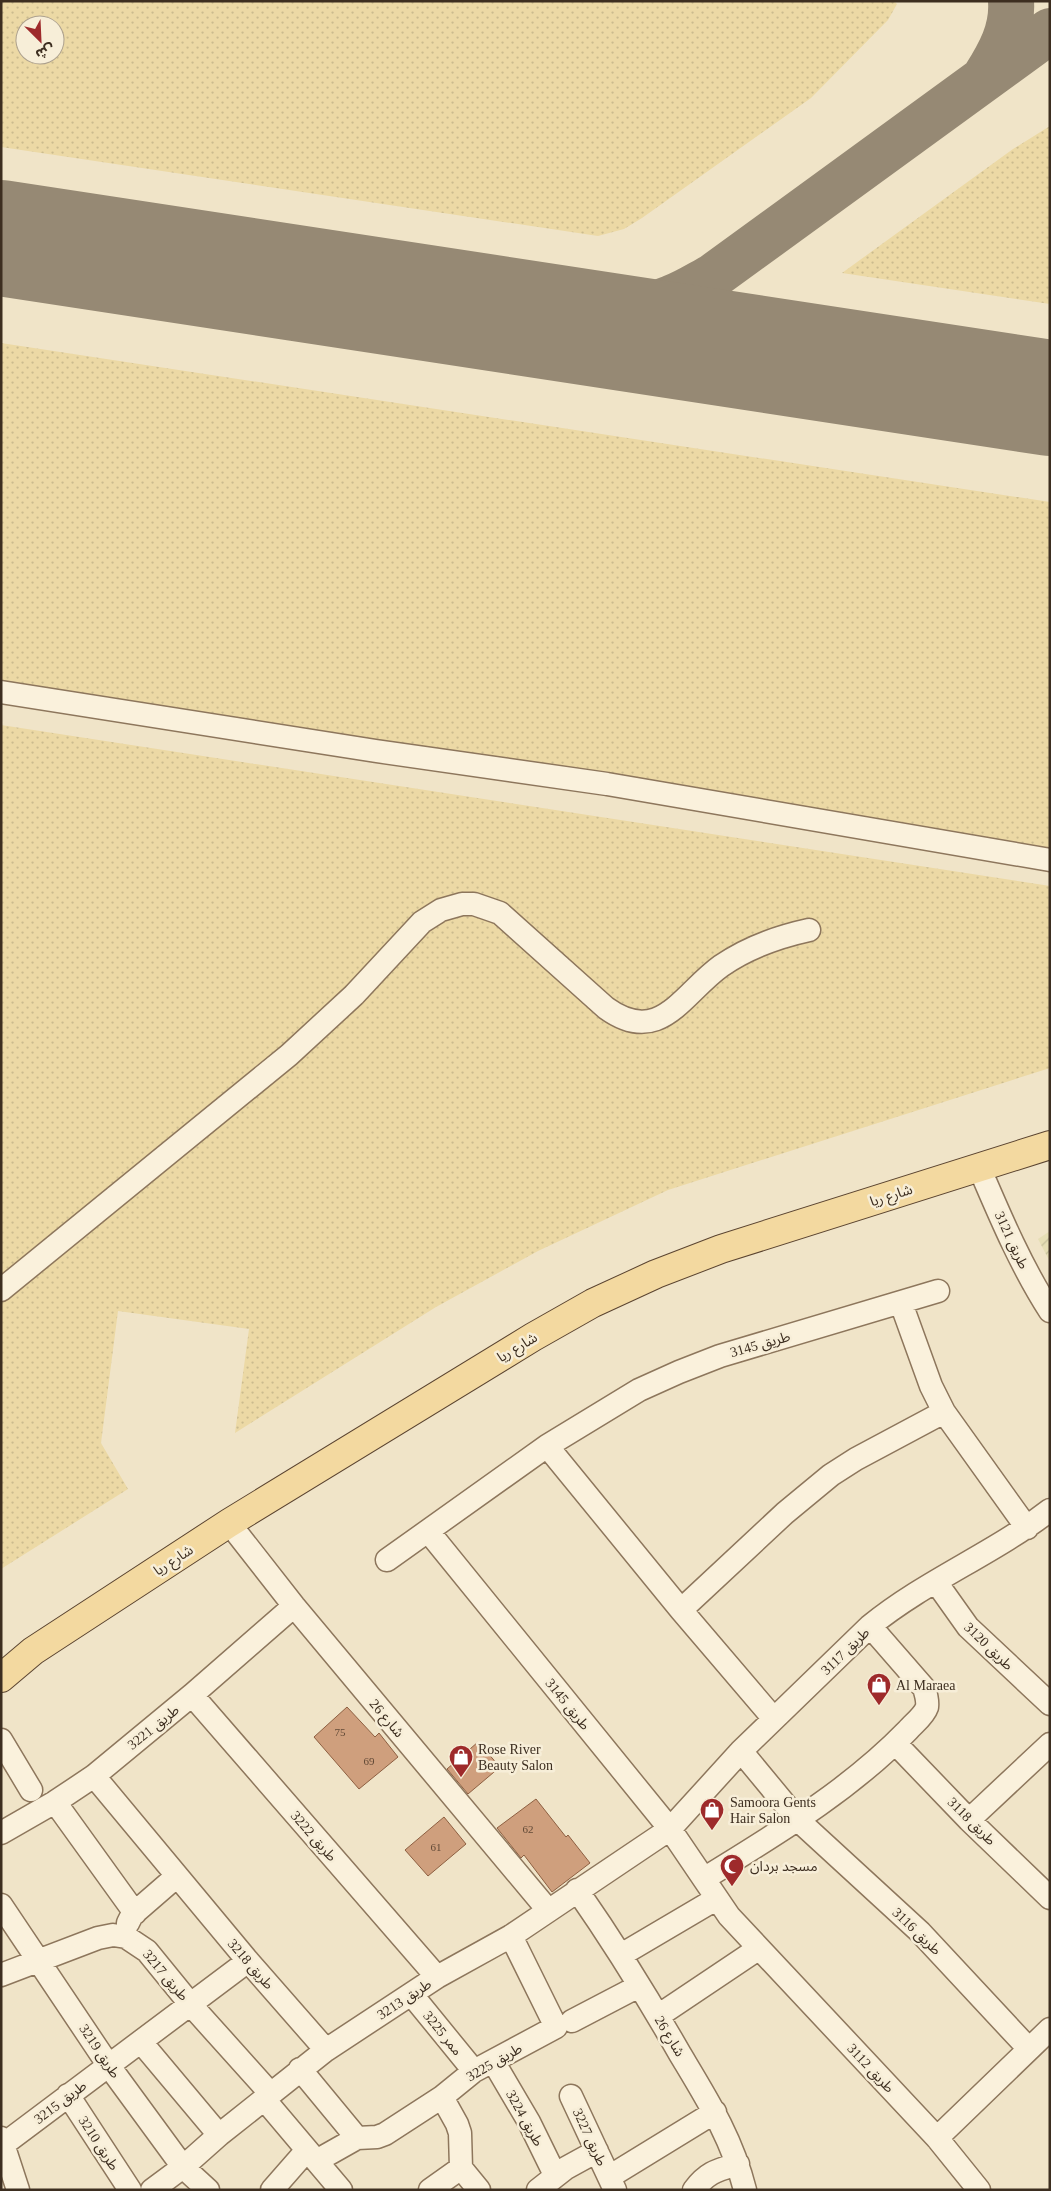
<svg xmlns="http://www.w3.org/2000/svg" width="1051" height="2191" font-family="'Times New Roman','Noto Sans Arabic',serif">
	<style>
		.farmland { fill: url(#farmland-furrows) }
		.sand { fill: url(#sand-dots); fill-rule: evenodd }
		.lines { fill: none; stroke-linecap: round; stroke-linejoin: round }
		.taxiway { stroke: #968974; stroke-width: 46 }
		.runway { stroke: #968974; stroke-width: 116 }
		.building { fill: #cf9f7d; stroke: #8d5f41 }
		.minor-casing { stroke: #8d765c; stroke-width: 25 }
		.major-casing { stroke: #5b4430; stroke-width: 30 }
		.minor { stroke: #faf1dc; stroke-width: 22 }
		.major { stroke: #f3d9a0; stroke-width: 28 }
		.labels { text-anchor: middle; stroke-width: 5; stroke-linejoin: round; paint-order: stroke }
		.number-label { font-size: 11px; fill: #624a37 }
		.street-label { font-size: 14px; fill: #3d2e20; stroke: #f7eed8 }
		.poi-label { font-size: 14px; fill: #3d2e20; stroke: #f7eed8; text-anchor: start }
	</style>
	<defs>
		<pattern id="farmland-furrows" width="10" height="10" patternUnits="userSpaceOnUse" patternTransform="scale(1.25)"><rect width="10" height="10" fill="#e6deb5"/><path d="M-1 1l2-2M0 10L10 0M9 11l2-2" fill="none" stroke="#c6bf9b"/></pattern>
		<pattern id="sand-dots" width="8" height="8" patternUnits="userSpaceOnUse" patternTransform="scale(1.25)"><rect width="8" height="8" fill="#ecd9a5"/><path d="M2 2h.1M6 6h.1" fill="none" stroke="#cbbb8e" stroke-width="1.8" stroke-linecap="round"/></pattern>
	</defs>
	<rect width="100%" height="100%" fill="#f0e4c8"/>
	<!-- farmland -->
	<path class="farmland" d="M1050,1231V1262L1038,1239Z"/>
	<!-- sand -->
	<path class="sand" d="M1,1H894L897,4L888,20L811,98L642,218L624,229L598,236L1,147ZM25,25H55V55H25Z
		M1050,126V304L842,273L1013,149Z
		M1,343L1050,502V851L1,685Z
		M1,725L1050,886V1068L668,1190L538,1251L436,1307L235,1433L249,1329L118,1311L101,1443L128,1489L1,1569Z"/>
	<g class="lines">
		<!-- taxiway -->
		<path class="taxiway" d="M985,77C1000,53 1013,30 1011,1
			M549,321C591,318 632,314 671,298C685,293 699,284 712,277L1050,31"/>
		<!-- runway -->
		<path class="runway" d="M1,238L1050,398"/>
	</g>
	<!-- building -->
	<path class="building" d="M347,1707L375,1737L379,1733L398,1757L359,1789L314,1737Z
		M478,1742L500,1767L468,1794L447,1769Z
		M536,1799L566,1837L568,1835L590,1863L552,1892L524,1855L521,1858L497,1828Z
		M444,1817L466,1844L428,1876L405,1850Z"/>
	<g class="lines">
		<defs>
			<path id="minor" d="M1,692L376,751L607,784L1050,860
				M979,1167C1000,1216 1021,1266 1050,1311
				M1,1290L289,1055L354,995L422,922L441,910L462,904H474L500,913L606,1008C660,1047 682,994 721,966C747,948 777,937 809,930
				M901,1303L931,1386L944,1412L1027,1528
				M547,1446L681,1610L774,1719
				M229,1523L294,1606L548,1910
				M428,1531L670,1829L729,1916L937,2138L979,2190
				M387,1560L547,1446L639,1390L679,1372L720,1356L938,1291
				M936,1582L968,1627L1050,1704
				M681,1610L785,1513L831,1475L856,1459L944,1412
				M192,1695L437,1977
				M1,1740L31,1790
				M895,1743L969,1820L1050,1898
				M741,1751L798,1820L920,1932L1029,2049
				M94,1776L248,1961L326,2050
				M55,1802L135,1913
				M969,1820L1050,1744
				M1,1833L55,1802L94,1776L192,1695L294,1606
				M705,1878C776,1834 849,1791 908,1730C914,1723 924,1716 927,1707C928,1700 926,1694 924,1688L870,1626
				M577,1890C614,1943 648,1998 680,2054C707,2099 732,2138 745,2190
				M1,1905L109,2066L183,2167L208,2190
				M128,1923L132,1915L177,1876
				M621,1955L716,1899
				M1,1975L98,1938L113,1935L126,1937L147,1951L191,2005L270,2093
				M412,1995L474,2071
				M658,2016L758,1949
				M572,2021L639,1986
				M141,2042L219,2135
				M493,2061L529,2122L555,2175
				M300,2069L357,2138
				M68,2095L130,2190
				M571,2096L615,2190
				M442,2097L457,2124L460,2133L461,2168L479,2190
				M264,2099L341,2190
				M1,2138L18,2190
				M937,2138L1050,2029
				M4,2144L248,1961
				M318,2160L357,2138L377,2137L385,2134L442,2097L474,2071L556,2027L511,1936
				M609,2177L715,2112
				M152,2190L183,2167L219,2135L326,2050L437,1977L511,1936L670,1829L741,1751L870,1626C925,1581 993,1554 1050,1510
				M272,2190L307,2150
				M430,2190L461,2168
				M538,2190L566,2168L597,2151
				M694,2190C707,2172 718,2170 738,2164"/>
			<path id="major" d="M1,1678L33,1651L229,1523L533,1337L593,1303L656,1274L721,1249L1050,1145"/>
		</defs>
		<!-- minor casing -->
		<use href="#minor" class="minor-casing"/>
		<!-- major casing -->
		<use href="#major" class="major-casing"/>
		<!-- minor -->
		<use href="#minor" class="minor"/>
		<!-- major -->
		<use href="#major" class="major"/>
	</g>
	<!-- icons -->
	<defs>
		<symbol id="shop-pin" viewBox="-11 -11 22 30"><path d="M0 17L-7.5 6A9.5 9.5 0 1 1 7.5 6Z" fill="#9e2a2b" stroke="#f7eed8"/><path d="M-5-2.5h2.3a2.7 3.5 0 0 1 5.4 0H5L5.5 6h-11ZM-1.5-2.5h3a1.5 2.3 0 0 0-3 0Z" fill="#fff"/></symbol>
		<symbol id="mosque-pin" viewBox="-11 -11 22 30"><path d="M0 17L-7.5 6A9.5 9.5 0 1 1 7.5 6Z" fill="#9e2a2b" stroke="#f7eed8"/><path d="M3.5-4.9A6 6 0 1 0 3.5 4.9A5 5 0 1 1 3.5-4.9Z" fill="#fff"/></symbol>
	</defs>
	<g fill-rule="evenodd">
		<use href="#shop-pin" x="865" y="1671" width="28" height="38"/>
		<use href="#shop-pin" x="447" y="1743" width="28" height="38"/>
		<use href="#shop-pin" x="698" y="1796" width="28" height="38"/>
		<use href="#mosque-pin" x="718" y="1852" width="28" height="38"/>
	</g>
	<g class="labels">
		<!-- number labels -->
		<g class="number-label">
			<text x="340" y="1736">75</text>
			<text x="369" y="1765">69</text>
			<text x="528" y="1833">62</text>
			<text x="436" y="1851">61</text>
		</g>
		<!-- street labels -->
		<g class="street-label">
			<text transform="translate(891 1195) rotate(-18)" y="5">شارع ريا</text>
			<text transform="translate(1012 1240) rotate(65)" y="5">طريق 3121</text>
			<text transform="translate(760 1344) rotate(-16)" y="5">طريق 3145</text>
			<text transform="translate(517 1347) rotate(-31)" y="5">شارع ريا</text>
			<text transform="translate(173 1560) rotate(-33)" y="5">شارع ريا</text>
			<text transform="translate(989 1646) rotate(44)" y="5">طريق 3120</text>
			<text transform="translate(845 1651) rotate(-44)" y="5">طريق 3117</text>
			<text transform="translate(568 1704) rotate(51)" y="5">طريق 3145</text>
			<text transform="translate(387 1718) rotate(50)" y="5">شارع 26</text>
			<text transform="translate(153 1727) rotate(-39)" y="5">طريق 3221</text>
			<text transform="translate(972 1821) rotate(45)" y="5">طريق 3118</text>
			<text transform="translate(314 1836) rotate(49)" y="5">طريق 3222</text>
			<text transform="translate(917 1931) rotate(44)" y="5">طريق 3116</text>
			<text transform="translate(251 1964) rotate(49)" y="5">طريق 3218</text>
			<text transform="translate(166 1975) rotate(50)" y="5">طريق 3217</text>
			<text transform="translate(404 1999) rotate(-33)" y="5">طريق 3213</text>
			<text transform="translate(443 2033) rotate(51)" y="5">ممر 3225</text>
			<text transform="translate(670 2036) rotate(59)" y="5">شارع 26</text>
			<text transform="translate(100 2051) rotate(56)" y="5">طريق 3219</text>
			<text transform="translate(494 2062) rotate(-30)" y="5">طريق 3225</text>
			<text transform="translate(871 2068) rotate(47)" y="5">طريق 3112</text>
			<text transform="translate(60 2102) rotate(-37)" y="5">طريق 3215</text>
			<text transform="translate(525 2118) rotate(61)" y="5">طريق 3224</text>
			<text transform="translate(590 2137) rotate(65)" y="5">طريق 3227</text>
			<text transform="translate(99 2143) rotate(57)" y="5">طريق 3210</text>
		</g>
		<!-- poi labels -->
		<g class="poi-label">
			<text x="896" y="1690">Al Maraea</text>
			<text x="478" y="1754">Rose River<tspan x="478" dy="16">Beauty Salon</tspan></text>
			<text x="730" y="1807">Samoora Gents<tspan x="730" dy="16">Hair Salon</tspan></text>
			<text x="750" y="1871">مسجد بردان</text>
		</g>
	</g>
	<!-- border -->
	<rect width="1051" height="2191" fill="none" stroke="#3d2e20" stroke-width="5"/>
	<!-- north arrow -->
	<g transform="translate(40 40) rotate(156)"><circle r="24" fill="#f7eed8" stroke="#ada18e"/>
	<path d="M0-4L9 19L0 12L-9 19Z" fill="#9e2a2b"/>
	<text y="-8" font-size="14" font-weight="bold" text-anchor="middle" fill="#3d2e20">ش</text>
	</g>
</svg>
